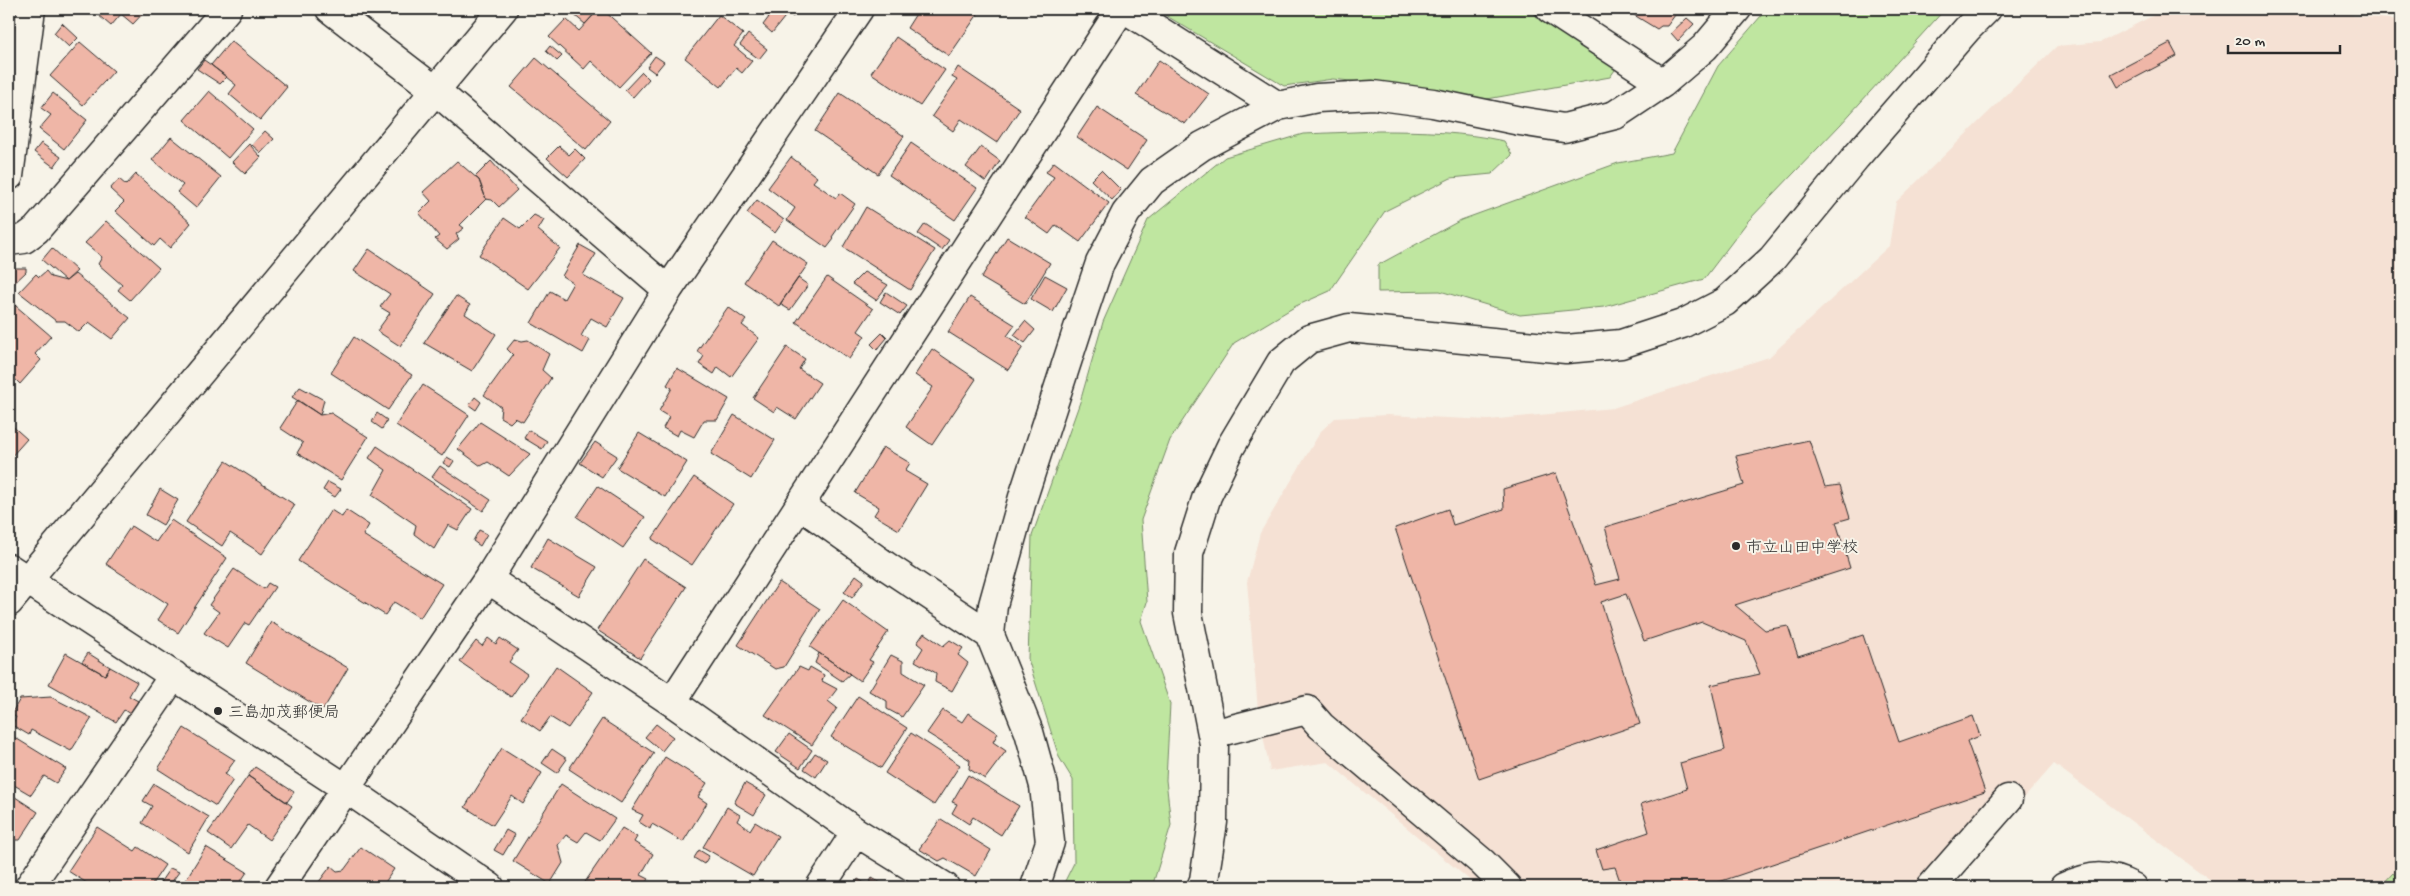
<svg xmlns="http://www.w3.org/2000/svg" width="2410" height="896" font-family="'Gochi Hand','Klee One',sans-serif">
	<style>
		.built { fill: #f5e1d4 }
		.green { fill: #bfe6a0; stroke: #758866 }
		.building { fill: #efb6a7; stroke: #2b2b2b }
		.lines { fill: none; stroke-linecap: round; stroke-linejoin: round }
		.minor-casing { stroke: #2b2b2b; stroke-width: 31 }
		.minor { stroke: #f7f3e8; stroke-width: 28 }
		.poi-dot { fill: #2b2b2b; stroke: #f7f3e8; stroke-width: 2 }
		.labels { text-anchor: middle; stroke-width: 4; stroke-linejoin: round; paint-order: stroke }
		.poi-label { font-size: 16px; fill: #2b2b2b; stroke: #f7f3e8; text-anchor: start }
	</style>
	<rect width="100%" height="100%" fill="#f7f3e8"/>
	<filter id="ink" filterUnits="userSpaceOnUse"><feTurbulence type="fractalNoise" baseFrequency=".02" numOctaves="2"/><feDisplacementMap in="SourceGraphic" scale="10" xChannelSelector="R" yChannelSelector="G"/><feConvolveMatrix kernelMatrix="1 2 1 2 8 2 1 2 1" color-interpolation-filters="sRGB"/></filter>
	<g filter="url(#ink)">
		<!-- built -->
		<path class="built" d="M2166,9H2341L2354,16L2401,20V887H2220L2054,764L1946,887H1478L1328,762L1270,771L1258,710L1247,582L1260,533L1321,431L1335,418L1387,415L1488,420L1613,408L1769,357L1889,246L1896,202L2057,46L2101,42Z"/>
		<!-- green -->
		<path class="green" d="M1155,9H1526L1617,67L1610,77L1476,101L1418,89L1333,79L1284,86Z
			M1767,9H1945L1841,124L1748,221L1704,279L1604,307L1520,315L1440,291L1378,292V265L1461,220L1618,163L1672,153L1718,66Z
			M1379,131C1422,131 1462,132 1504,141L1512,155L1492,174L1451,178L1385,211L1330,291L1296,306L1234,343L1170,440L1141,520L1147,602L1141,621L1170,704L1166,780L1171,825L1152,887H1062L1074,863L1073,780L1059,757L1028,659L1032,536L1080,402L1103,322L1148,220L1225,157L1303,134Z
			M2393,873L2401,881V887H2380Z"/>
		<!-- building -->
		<path class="building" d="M91,9H147L133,24L121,14L111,26Z
			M567,9H599L585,24Z
			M599,9H602L651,53L619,87L591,61L584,69L549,37L566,19L579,31Z
			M758,9H799L793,17L788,13L772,33L763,25L769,17Z
			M919,9H971L978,14L949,56L907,28Z
			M1592,9H1604L1599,16L1591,10Z
			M1634,9H1687L1685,15H1675L1667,26H1661L1657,29L1634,15Z
			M719,15L743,34L734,46L752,61L742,73L736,68L721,87L685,58Z
			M1687,18L1694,24L1678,41L1671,33Z
			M62,23L78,38L69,47L54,33Z
			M748,34L767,49L759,59L740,45Z
			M896,37L945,70L920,106L871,73Z
			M231,41L287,87L260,120L229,94L236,85L211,65Z
			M80,42L114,71L83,105L50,76Z
			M2170,43L2177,56L2118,87L2111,74Z
			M550,46L562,56L557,61L546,51Z
			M655,56L664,62L655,73L647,67Z
			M536,58L610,121L586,150L511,87Z
			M204,60L211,65L227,77L220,84L197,69Z
			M1159,60L1209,94L1185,124L1136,95Z
			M958,67L1020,109L997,143L961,119L953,131L932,116L957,80L952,77Z
			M642,72L649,79L633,97L625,90Z
			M209,91L253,129L228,158L184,120Z
			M53,93L87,120L64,149L39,129L51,115L41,108Z
			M840,93L904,136L878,174L815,131Z
			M1097,107L1147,140L1127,170L1077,137Z
			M265,131L274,139L261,153L252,145Z
			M171,137L221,177L196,208L177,192L183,185L152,160Z
			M41,143L61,157L54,167L34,152Z
			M911,143L977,188L955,220L889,175Z
			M249,144L261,157L245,174L232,162Z
			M559,146L569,155L575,149L585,159L568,177L547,158Z
			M981,147L1000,161L986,182L966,167Z
			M791,157L817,177L813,182L836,198L840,193L855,204L832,237L834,239L827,248L787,220L795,208L768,188Z
			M457,161L479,180L486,199L460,225L464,228L456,234L459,239L447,249L435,239L439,236L419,213L431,201L423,192Z
			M491,161L517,190L499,207L492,200L486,199L479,180L475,177Z
			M1054,162L1109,203L1080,242L1056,225L1049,234L1025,217L1054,177L1046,172Z
			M1101,170L1121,190L1112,200L1091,180Z
			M136,174L191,223L170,248L160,239L154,246L115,211L124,202L110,189L119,179L126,185Z
			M757,200L784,220L775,233L747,213Z
			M866,207L935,250L910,290L843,247Z
			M534,215L544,220L538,230L560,248L528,289L479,255L504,218L520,229Z
			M106,221L159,268L130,300L118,290L122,285L98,264L102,257L85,243Z
			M925,224L949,240L942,250L918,234Z
			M1007,237L1050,263L1025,304L981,278Z
			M772,240L808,264L779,306L744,282Z
			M580,245L596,254L583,275L624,298L607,327L591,318L581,336L590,340L583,353L531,323L550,291L564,299L573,283L562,276Z
			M52,248L77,271L66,281L42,260Z
			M369,249L435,294L400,346L377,331L390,313L380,307L390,294L354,271Z
			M9,268H26V272L9,288Z
			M46,271L51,277L66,281L75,274L130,318L112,339L89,322L79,332L65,321H56L19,292L36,274L39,277Z
			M864,272L888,285L876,300L852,284Z
			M1045,275L1067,287L1053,312L1031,299Z
			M827,277L873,309L858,331L865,336L849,359L796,322Z
			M798,278L808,285L790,310L780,304Z
			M886,292L907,306L900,315L880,302Z
			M456,296L470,305L465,314L496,334L472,371L424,343Z
			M970,297L1015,325L1007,336L1023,347L1008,370L948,332Z
			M9,300L51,336L35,354L41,360L20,384L9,373Z
			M728,307L746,320L742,325L759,338L731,377L718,367L714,374L699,364L704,356L697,351Z
			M1025,321L1035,330L1025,343L1014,335Z
			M882,333L887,338L877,350L871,344Z
			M354,337L412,375L388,410L331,373Z
			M515,339L522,341L528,340L549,354L542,370L551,378L523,422L515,418L510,423L500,417L501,407L484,395L513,355L507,349Z
			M787,347L805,359L799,369L820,383L796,419L777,407L774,412L753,398Z
			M932,349L976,379L932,445L906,427L933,387L915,375Z
			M677,368L729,399L717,420H704L694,437L680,430L677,436L663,428L669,417L659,411L672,388L667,385Z
			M423,385L469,415L442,456L396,425Z
			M300,387L324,400L320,415L292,397Z
			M475,397L481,402L476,410L469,405Z
			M298,400L320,415L331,413L368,437L341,480L297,453L303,443L280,428Z
			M377,413L387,420L382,429L372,422Z
			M734,415L775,440L751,479L711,454Z
			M480,422L530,454L509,476L488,462L481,466L458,449Z
			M9,423L27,439L10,458L9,457Z
			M529,430L547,441L542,449L524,438Z
			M639,433L687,462L665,497L617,468Z
			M1809,440L1825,487L1840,485L1850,518L1836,522L1850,568L1735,605L1765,630L1788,626L1798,656L1863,635L1899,742L1973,716L1980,736L1967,741L1985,792L1704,887H1622L1615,867L1602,869L1596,850L1649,832L1641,804L1687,789L1680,763L1725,750L1711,685L1760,674L1746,641L1702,622L1644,641L1626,594L1601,602L1640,724L1479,779L1395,528L1448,509L1453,525L1504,509L1503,489L1556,473L1596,585L1620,579L1605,527L1744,485L1736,456Z
			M595,442L617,456L602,477L580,463Z
			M377,446L472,509L458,530L448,525L434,549L414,534L416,525L372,495L386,470L369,458Z
			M883,447L910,463L905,471L927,484L899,530L874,515L879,507L855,493Z
			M447,457L454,461L450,467L443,463Z
			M226,461L295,505L262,554L230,533L222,546L186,522Z
			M440,466L491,500L483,511L432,477Z
			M694,477L733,504L692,565L652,539Z
			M328,482L341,489L335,497L323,490Z
			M598,486L645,517L623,548L577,517Z
			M160,489L178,500L163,525L146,515Z
			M331,510L342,517L346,510L369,525L363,535L442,584L420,618L394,602L385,615L298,561Z
			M171,520L227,558L178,633L158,620L168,604L106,564L131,526L156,542Z
			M479,530L487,534L480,546L473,541Z
			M548,538L597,567L579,596L531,568Z
			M643,559L686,587L640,658L597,630Z
			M234,569L264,589L268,583L275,587L249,625L245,623L228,648L204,633L219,612L209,605Z
			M856,575L864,581L852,598L844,592Z
			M779,582L820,609L784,667L775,669L738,645Z
			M843,600L888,632L869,660L873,662L860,681L810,647Z
			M271,622L348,668L323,710L246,663Z
			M924,633L943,646L950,640L963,648L958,655L968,663L952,691L935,682L936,673L915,661L923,648L917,643Z
			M488,638L496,644L500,638L518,650L509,662L527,674L511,697L460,662L476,641L482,646Z
			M66,653L105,675L110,667L137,682L129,696L138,701L130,714L124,710L116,722L49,684Z
			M88,653L110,667L105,675L82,662Z
			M819,653L850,674L842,681L815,663Z
			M891,655L903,661V672L924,685L902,717L887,709V701L869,691Z
			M556,666L593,692L568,728L550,717L540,731L521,718Z
			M799,667L808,671L810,667L824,675L822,681L837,689L828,701L837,708L812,745L765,715Z
			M858,696L907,728L881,768L831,737Z
			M51,697L92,718L71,751L31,730L29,735L12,725L16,717L11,714L20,699Z
			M943,710L962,722L968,713L998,733L993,742L1006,751L985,779L969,769L970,760L927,733Z
			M602,719L654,753L621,803L569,769Z
			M656,724L673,737L662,751L645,737Z
			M184,728L235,760L225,774L233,780L216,806L158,769Z
			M911,733L960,765L934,805L885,773Z
			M9,734L66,769L56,783L44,776L31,795L9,782Z
			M789,734L812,750L800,768L776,752Z
			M502,748L542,773L523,804L512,796L493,825L465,807Z
			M552,749L567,759L557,773L542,763Z
			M815,753L827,760L816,777L804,769Z
			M665,757L707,783L698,797L707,803L683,842L652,824L650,829L639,822L643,815L632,810Z
			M255,767L294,792L287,802L248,776Z
			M968,775L1019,806L1001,835L973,817L969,824L952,813L957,804L952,802Z
			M248,776L292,806L269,840L248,825L231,849L208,833Z
			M745,783L766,795L754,815L734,803Z
			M154,784L209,817L188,852L142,823L152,806L143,801Z
			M561,784L615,819L600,840L586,832L578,842L566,835L558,845L563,863L550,884L513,861Z
			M9,793L38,812L20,840H9Z
			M727,807L740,815L737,821L750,830L755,822L778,836L753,876L703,847Z
			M941,819L991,850L976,876L945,858L939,861L919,849Z
			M97,827L135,851L138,847L165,865L150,887H93L68,871Z
			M622,828L637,837L634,842L653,854L641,875L649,879L644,887H587L583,885Z
			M506,830L515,835L503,855L494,850Z
			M206,847L247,872L237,887H181Z
			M361,847L394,869L382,887H315L331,866L337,871L344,870Z
			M699,850L709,856L704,864L694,858Z
			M170,868L179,872L168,887H157Z
			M872,878L888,887H853L858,879L868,885Z
			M66,882L75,887H62Z"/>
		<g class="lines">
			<defs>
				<path id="minor" d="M330,9L435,90L668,290
					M1125,9L1278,106
					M1550,9L1663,83
					M9,176L31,9
					M9,241L24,239L36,230L227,9
					M800,505L886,566L990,635
					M9,568L347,789L490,887
					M488,579L672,702L856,832L945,887
					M9,602L503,9
					M672,702L1121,9
					M1212,734L1307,710L1321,726L1482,862L1507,887
					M29,887L174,675
					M279,887L488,579L668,290L859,9
					M820,887L856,832
					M1035,887L1050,842L1044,786L1029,732L990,635L993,605L1023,497L1077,331L1100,263L1126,213L1152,181L1202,146L1278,106L1317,98L1373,95L1433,103L1520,121L1564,128L1615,115L1663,83L1705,47L1737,9
					M1201,887L1204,880L1213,822L1214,744L1188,613L1189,553L1207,496L1231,446L1281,362L1309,339L1349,328L1566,349L1621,344L1682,324L1725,302L1772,259L1856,157L1967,29L1987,9
					M1931,887L2008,799
					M2064,887C2092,875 2105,873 2133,887"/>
			</defs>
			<!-- minor casing -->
			<use href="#minor" class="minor-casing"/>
			<!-- minor -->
			<use href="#minor" class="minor"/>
		</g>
	</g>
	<!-- markers -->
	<g class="poi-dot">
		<circle cx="1736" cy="546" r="5"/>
		<circle cx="218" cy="711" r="5"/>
	</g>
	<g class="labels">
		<!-- poi labels -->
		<g class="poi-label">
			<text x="1746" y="552">市立山田中学校</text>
			<text x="228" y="717">三島加茂郵便局</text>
		</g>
	</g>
	<!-- margin -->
	<rect width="2410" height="896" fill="none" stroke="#f7f3e8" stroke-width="30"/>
	<rect x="15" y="15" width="2380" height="866" fill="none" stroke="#2b2b2b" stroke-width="2" filter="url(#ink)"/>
	<!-- scale -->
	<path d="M2228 45v8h112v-8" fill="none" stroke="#2b2b2b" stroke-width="2.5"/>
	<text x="2235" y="45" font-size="15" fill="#2b2b2b" stroke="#f7f3e8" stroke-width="4" paint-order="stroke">20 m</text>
</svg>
